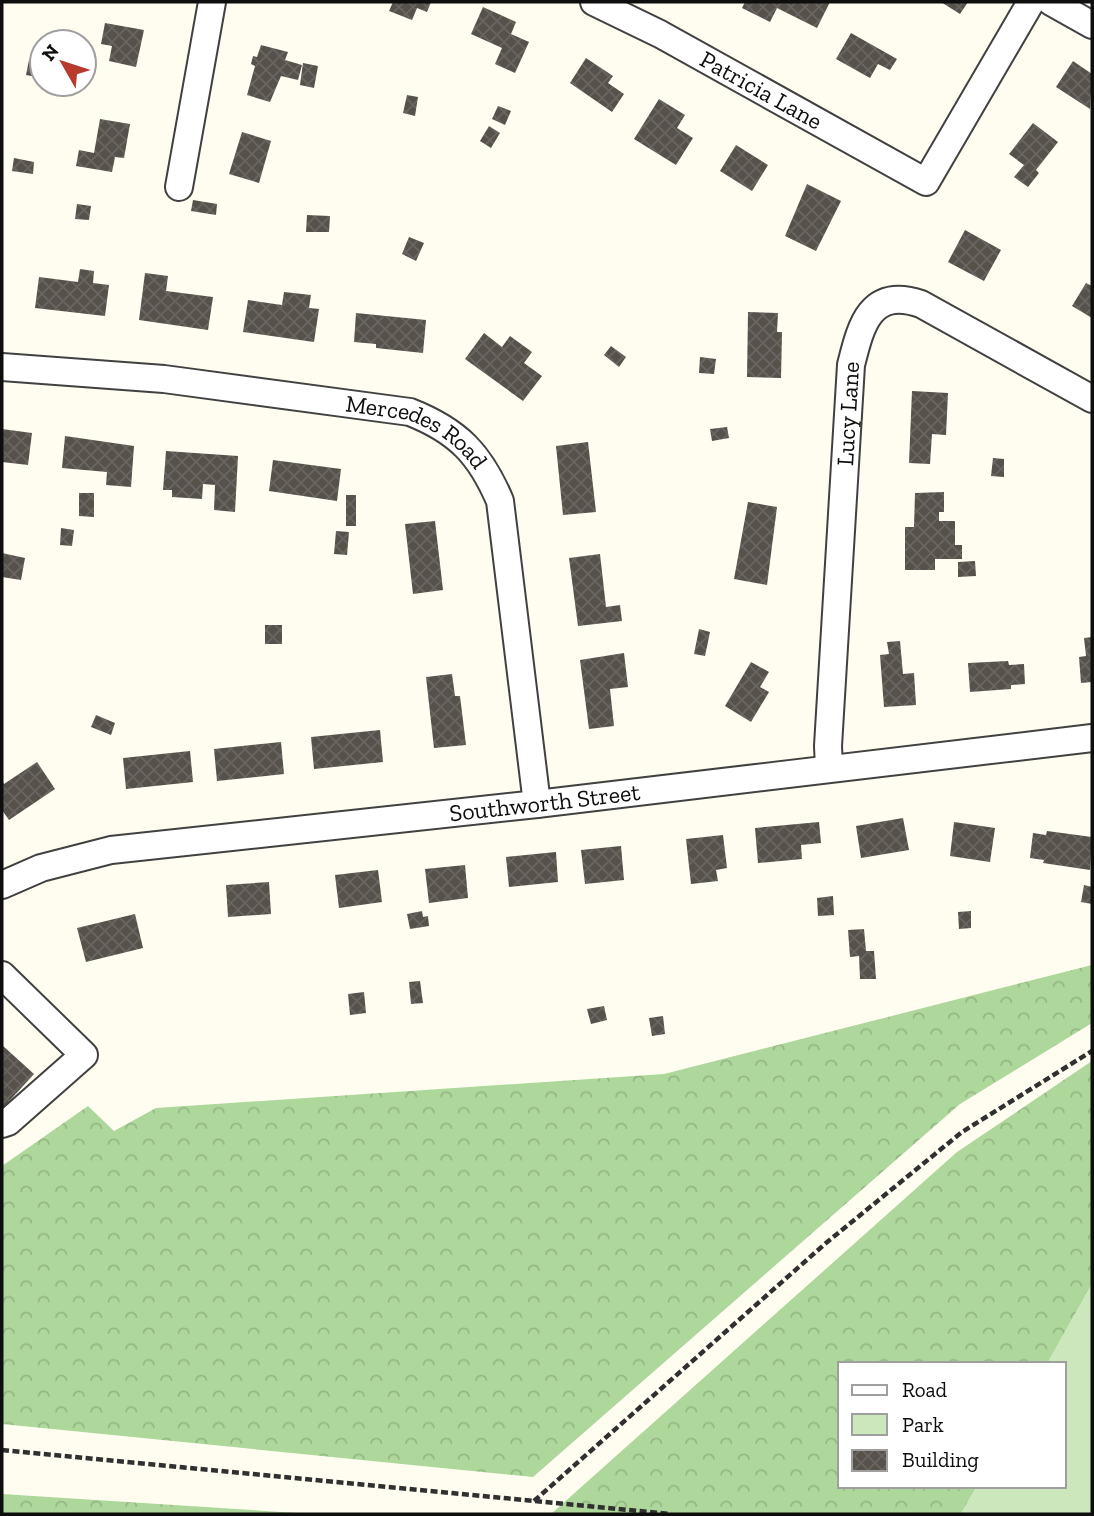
<svg xmlns="http://www.w3.org/2000/svg" width="1094" height="1516" font-family="'Zilla Slab',serif">
	<style>
		.forest { fill: url(#forest-crowns) }
		.park { fill: #cce7bb }
		.building { fill: url(#building-cross-hatch) }
		.lines { fill: none; stroke-linecap: round; stroke-linejoin: round }
		.minor-casing { stroke: #414141; stroke-width: 30 }
		.path { stroke: #303030; stroke-width: 4.5; stroke-dasharray: 7 3.5; stroke-linecap: butt }
		.minor { stroke: #fff; stroke-width: 26 }
		.labels { text-anchor: middle; stroke-width: 7; stroke-linejoin: round; paint-order: stroke }
		.street-label { font-size: 24px; fill: #0e0e0e; stroke: #fff }
	</style>
	<defs>
		<pattern id="forest-crowns" width="20" height="18" patternUnits="userSpaceOnUse" patternTransform="scale(1.75)"><rect width="20" height="18" fill="#aed79b"/><path d="M2 6a3 3 0 1 1 6 0M12 15a3 3 0 1 1 6 0" fill="none" stroke="#94b784"/></pattern>
		<pattern id="building-cross-hatch" width="8" height="8" patternUnits="userSpaceOnUse" patternTransform="scale(1.75)"><rect width="8" height="8" fill="#56514b"/><path d="M0 0l8 8M0 8l8-8" fill="none" stroke="#696561"/></pattern>
	</defs>
	<rect width="100%" height="100%" fill="#fefdf0"/>
	<!-- forest -->
	<path class="forest" d="M1092,965V1023L960,1104L533,1477L2,1424V1166L88,1106L114,1131L156,1108L664,1074Z
		M1092,1061V1284L1047,1364H840V1486H977L961,1514H551L957,1152Z
		M2,1494L313,1514H2Z"/>
	<!-- park -->
	<path class="park" d="M1092,1284V1514H961L977,1486H1064V1364H1047Z"/>
	<!-- building -->
	<path class="building" d="M393,2H431L427,12L417,8L412,20L389,11Z
		M745,2H830L817,28L777,8L770,22L742,8Z
		M941,2H968L960,14Z
		M483,7L516,22L511,34L529,42L515,73L495,64L502,48L471,34Z
		M105,23L144,30L136,67L109,61L112,46L101,44Z
		M851,33L897,59L890,70L878,64L870,78L836,59Z
		M261,45L288,52L285,60L302,65L298,80L281,76L270,102L247,95L255,66L251,64L253,56L257,57Z
		M586,58L613,76L608,83L624,94L612,112L570,83Z
		M29,60L42,62V78L26,75Z
		M1073,61L1092,74L1090,109L1056,87Z
		M303,63L318,66L314,88L300,85Z
		M407,95L418,97L415,116L403,113Z
		M659,99L685,115L677,128L693,138L676,165L634,139Z
		M498,106L511,111L505,125L492,119Z
		M100,119L130,124L124,158L115,157L112,172L76,166L79,150L94,153Z
		M1033,123L1058,142L1036,170L1039,173L1028,187L1014,177L1024,165L1009,154Z
		M489,126L500,133L491,148L480,141Z
		M242,132L271,141L259,183L229,174Z
		M736,145L768,165L752,191L720,171Z
		M14,158L34,162L33,174L12,171Z
		M807,184L841,201L816,251L785,236Z
		M193,200L217,204L216,215L191,211Z
		M77,204L91,206L89,220L75,219Z
		M307,215L330,216L329,232H306Z
		M965,230L1001,250L984,281L948,262Z
		M409,237L424,243L416,261L402,254Z
		M80,269L94,271L93,283L109,285L105,316L35,308L39,277L78,282Z
		M145,273L168,276L166,291L213,297L208,330L139,320Z
		M1086,283L1092,286V318L1072,306Z
		M284,292L311,295L309,308L319,309L314,342L243,332L248,300L282,305Z
		M748,312L778,313L777,332H782L781,378L747,377Z
		M356,313L426,320L423,353L376,348V344L354,342Z
		M484,333L502,347L510,336L532,352L524,363L542,376L523,401L465,359Z
		M611,346L626,357L619,367L604,355Z
		M700,357L716,359L714,374L699,373Z
		M912,391L948,393L946,435L932,434L930,464L909,463Z
		M727,427L729,438L712,441L710,429Z
		M2,429L32,433L28,465L2,462Z
		M65,436L134,446L131,487L106,485L107,472L62,468Z
		M588,442L596,512L563,515L556,446Z
		M166,451L238,456L235,512L214,510L215,485L203,484L202,499L172,497V490H163Z
		M993,458L1004,459V477L991,476Z
		M273,460L341,469L337,501L269,491Z
		M944,492V512H939V521H955V545H962V559H935V570H905V527H914L915,493Z
		M79,493H94V517L79,516Z
		M346,495H356V526H346Z
		M748,502L777,507L767,585L734,579Z
		M435,521L443,590L413,594L405,524Z
		M61,528L74,530L72,546L60,545Z
		M336,531L349,532L347,555L334,554Z
		M2,553L25,558L21,580L2,577Z
		M600,554L606,607L620,605L622,621L578,626L569,558Z
		M975,561L976,576L958,577V562Z
		M265,625H282V644H265Z
		M699,629L710,632L705,656L694,654Z
		M1092,637V682L1081,683L1079,657L1086,656L1084,638Z
		M900,641L903,674L914,673L916,705L884,707L880,655L889,654L887,642Z
		M624,653L628,687L610,689L614,726L589,729L580,660Z
		M1008,661L1009,665L1024,664L1025,684L1011,685V689L970,692L968,663Z
		M751,662L769,672L760,687L769,692L751,722L725,706Z
		M452,674L455,696H460L466,745L434,748L426,677Z
		M96,715L115,723L111,735L91,727Z
		M380,730L383,762L314,769L311,737Z
		M281,742L284,774L217,781L214,749Z
		M190,751L193,782L126,789L123,758Z
		M37,762L55,789L9,820L2,810V781L4,784Z
		M903,818L909,850L861,858L856,826Z
		M819,822L821,843L801,845L802,859L758,863L755,828Z
		M954,822L995,828L990,862L950,856Z
		M1047,831L1092,837L1090,870L1043,863L1044,860L1030,858L1033,833L1046,835Z
		M723,835L727,868L716,870L718,881L691,884L686,839Z
		M621,846L624,880L585,884L581,850Z
		M556,852L558,882L509,887L506,857Z
		M465,865L468,898L429,903L425,869Z
		M378,870L382,902L339,908L335,875Z
		M269,882L271,914L228,917L226,885Z
		M1084,885L1092,887V904L1081,902Z
		M833,896L834,915L818,916L817,898Z
		M422,911L423,917L428,916L429,926L410,929L407,914Z
		M971,911V928L959,929L958,912Z
		M135,914L143,948L86,962L77,928Z
		M864,929L866,951H874L876,979H860L859,956L850,957L848,930Z
		M420,981L423,1003L411,1004L409,982Z
		M364,992L366,1013L350,1015L348,994Z
		M604,1006L607,1020L591,1024L587,1009Z
		M663,1016L665,1034L652,1036L649,1018Z
		M2,1045L34,1074L2,1109Z"/>
	<g class="lines">
		<defs>
			<g id="minor">
				<path id="s1" d="M594,2L660,34L926,182L1031,2"/>
				<path d="M1051,2L1092,25"/>
				<path d="M179,187L212,2"/>
				<path id="s2" d="M2,367L164,379L410,412C458,431 480,454 500,501L537,804"/>
				<path id="s3" d="M829,768L828,746L851,365C861,325 870,287 921,304L1092,399"/>
				<path id="s4" d="M2,885L41,868L111,850L537,804L1092,738"/>
				<path d="M2,975L84,1055L8,1122L2,1124"/>
			</g>
		</defs>
		<!-- minor casing -->
		<use href="#minor" class="minor-casing"/>
		<!-- path -->
		<path class="path" d="M2,1450L671,1514
			M534,1501L826,1243L962,1132L1092,1051"/>
		<!-- minor -->
		<use href="#minor" class="minor"/>
	</g>
	<g class="labels">
		<!-- street labels -->
		<g class="street-label">
			<text dy="8" stroke="none"><textPath href="#s1" startOffset="189">Patricia Lane</textPath></text>
			<text dy="8" stroke="none"><textPath href="#s3" startOffset="355">Lucy Lane</textPath></text>
			<text dy="8" stroke="none"><textPath href="#s2" startOffset="424">Mercedes Road</textPath></text>
			<text dy="8" stroke="none"><textPath href="#s4" startOffset="551">Southworth Street</textPath></text>
		</g>
	</g>
	<!-- border -->
	<rect width="1094" height="1516" fill="none" stroke="#0e0e0e" stroke-width="7"/>
	<!-- legend -->
	<rect x="838" y="1362" width="228" height="126" fill="#ffffff" stroke="#9f9f9f" stroke-width="2"/>
	<rect x="852" y="1385" width="35" height="10" fill="#ffffff" stroke="#9f9f9f" stroke-width="2"/>
	<text x="902" y="1397" font-size="21" fill="#0e0e0e">Road</text>
	<rect x="852" y="1414" width="35" height="21" fill="#cce7bb" stroke="#9f9f9f" stroke-width="2"/>
	<text x="902" y="1432" font-size="21" fill="#0e0e0e">Park</text>
	<rect x="852" y="1450" width="35" height="21" fill="url(#building-cross-hatch)" stroke="#9f9f9f" stroke-width="2"/>
	<text x="902" y="1467" font-size="21" fill="#0e0e0e">Building</text>
	<!-- north arrow -->
	<g transform="translate(63 63) rotate(309)"><circle r="33" fill="#ffffff" stroke="#9f9f9f" stroke-width="2"/>
	<path d="M0-5L12 26L0 18L-12 26Z" fill="#b73a2d"/>
	<text y="-10" font-size="19" font-weight="bold" text-anchor="middle" fill="#0e0e0e">N</text>
	</g>
</svg>
